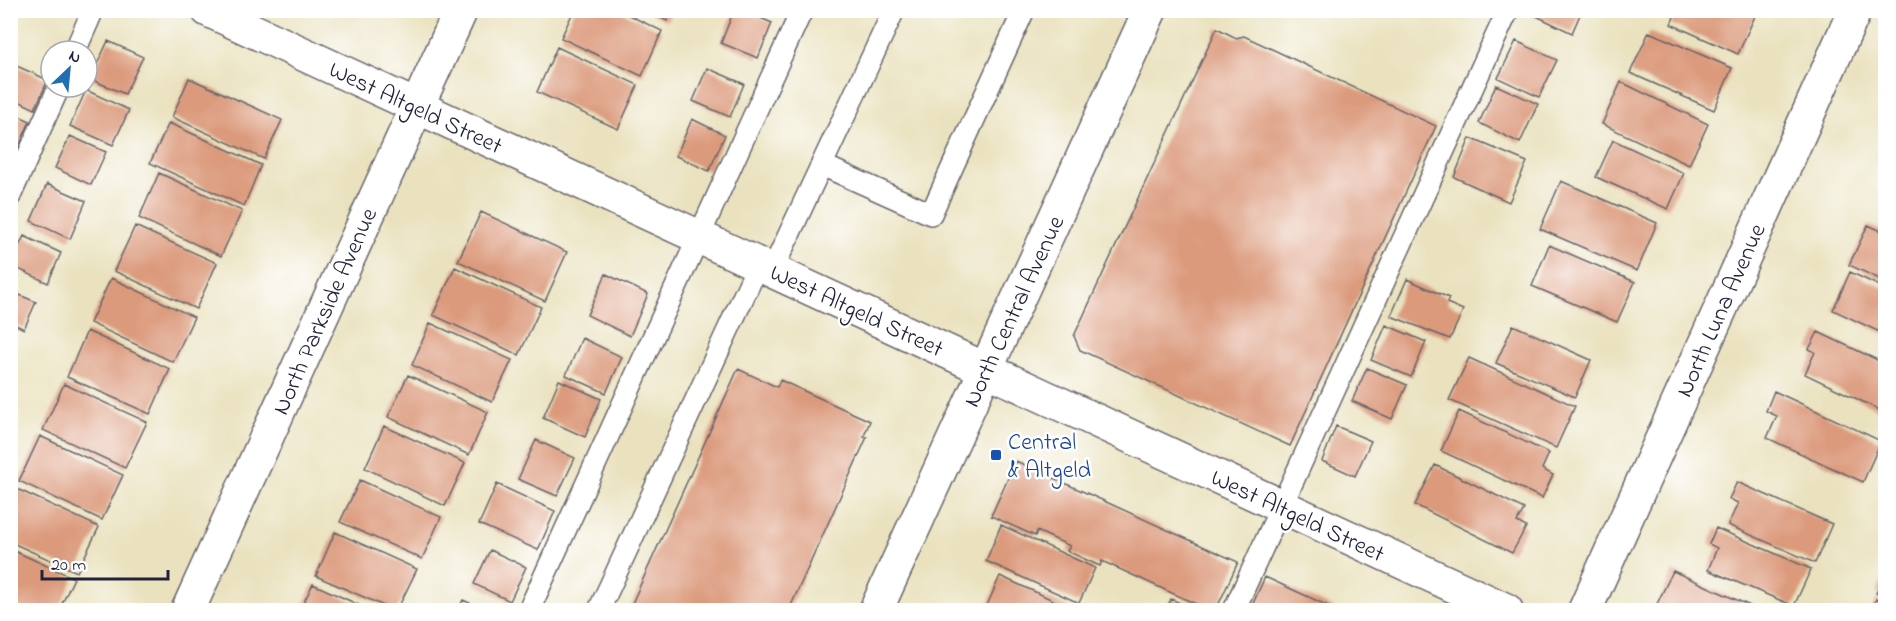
<svg xmlns="http://www.w3.org/2000/svg" width="1896" height="621" font-family="'Indie Flower',sans-serif">
	<style>
		.building { fill: #db9a7c }
		.lines { fill: none; stroke-linecap: round; stroke-linejoin: round }
		.service-casing { stroke: #686569; stroke-width: 24 }
		.minor-casing { stroke: #686569; stroke-width: 36 }
		.tertiary-casing { stroke: #686569; stroke-width: 36 }
		.service { stroke: #fff; stroke-width: 21 }
		.minor { stroke: #fff; stroke-width: 33 }
		.tertiary { stroke: #fff; stroke-width: 33 }
		.transit-dot { fill: #1a4fb4; stroke: #fff; stroke-width: 2 }
		.labels { text-anchor: middle; stroke-width: 5; stroke-linejoin: round; paint-order: stroke }
		.street-label { font-size: 24px; fill: #22223b; stroke: #fff }
		.transit-label { font-size: 24px; fill: #164399; stroke: #fff; text-anchor: start }
	</style>
	<rect width="100%" height="100%" fill="#fff"/>
	<filter id="ink" filterUnits="userSpaceOnUse"><feTurbulence type="fractalNoise" baseFrequency=".0167" numOctaves="2"/><feDisplacementMap in="SourceGraphic" scale="12" xChannelSelector="R" yChannelSelector="G"/><feConvolveMatrix kernelMatrix="1 2 1 2 8 2 1 2 1" color-interpolation-filters="sRGB"/></filter>
	<filter id="wash" filterUnits="userSpaceOnUse"><feTurbulence type="fractalNoise" baseFrequency=".008" numOctaves="4" result="noise"/><feDisplacementMap in="SourceGraphic" scale="24" xChannelSelector="R" yChannelSelector="G"/><feGaussianBlur stdDeviation="1.35" result="paint"/><feColorMatrix in="noise" values="0 0 0 0 0 0 0 0 0 0 0 0 0 0 0 0 0 1.4 0 .05"/><feComposite in="paint" operator="in"/></filter>
	<g filter="url(#wash)">
		<rect width="100%" height="100%" fill="#eae2bf"/>
		<g id="blocks">
			<!-- building -->
			<path class="building" d="M574,10H618L662,31L642,76L561,38Z
				M644,10H672L667,21Z
				M734,10H742L772,23L758,58L721,43Z
				M1531,10H1582L1572,33L1530,13Z
				M1677,10H1744L1755,16L1738,54L1671,24Z
				M1217,28L1236,38L1244,36L1436,126L1290,446L1080,350L1074,336Z
				M1649,32L1732,68L1714,110L1630,73Z
				M108,41L143,57L125,94L90,79Z
				M1516,41L1557,60L1539,97L1498,78Z
				M557,47L638,85L618,129L537,92Z
				M10,63L48,80L35,109L10,97Z
				M707,68L744,84L730,117L693,101Z
				M189,78L282,120L264,159L172,117Z
				M1621,82L1708,124L1689,165L1602,124Z
				M1496,85L1538,104L1520,143L1479,123Z
				M86,90L129,110L113,145L70,126Z
				M10,112L30,121L13,160L10,159Z
				M692,119L725,135L709,171L676,156Z
				M169,123L261,165L244,206L150,163Z
				M70,136L106,152L91,185L55,168Z
				M1470,138L1527,162L1509,202L1454,177Z
				M1613,140L1684,173L1668,209L1596,177Z
				M159,173L242,211L221,256L139,218Z
				M1561,181L1657,223L1637,271L1540,229Z
				M47,184L86,201L70,239L31,221Z
				M481,212L567,252L545,301L458,261Z
				M1868,225L1886,233V282L1849,265Z
				M135,226L217,263L196,309L114,271Z
				M24,236L61,253L48,283L10,265Z
				M1549,245L1635,282L1617,322L1532,286Z
				M455,267L541,307L519,355L433,315Z
				M1850,272L1886,289V335L1833,310Z
				M606,274L648,294L630,336L587,315Z
				M111,278L194,317L173,362L90,323Z
				M1407,279L1449,298L1447,303L1463,310L1450,339L1391,316Z
				M10,291L36,302L24,329L10,322Z
				M430,323L512,360L492,402L412,365Z
				M1386,325L1426,342L1411,377L1371,360Z
				M1513,325L1591,360L1575,397L1496,363Z
				M87,331L170,369L150,414L67,377Z
				M1818,332L1886,364L1884,412L1805,374L1815,352L1809,349Z
				M582,338L622,357L606,393L566,375Z
				M1469,358L1575,406L1556,448L1449,400Z
				M1367,368L1407,385L1392,419L1352,401Z
				M738,369L777,387L780,380L870,421L864,436L867,437L789,610H629Z
				M408,375L488,412L469,455L388,417Z
				M559,380L601,399L585,437L543,418Z
				M64,384L147,422L125,468L43,430Z
				M1774,391L1881,441L1863,482L1767,438L1777,416L1766,411Z
				M1459,411L1549,453L1542,469L1553,475L1542,498L1441,451Z
				M384,426L465,463L445,506L365,468Z
				M1336,426L1371,441L1355,476L1322,461Z
				M40,436L123,475L102,520L19,481Z
				M536,440L575,458L557,496L518,479Z
				M1016,461L1238,562L1216,610H1209L1102,561L1100,566L1067,551L1070,546L1037,531L1035,536L991,516Z
				M1435,465L1524,509L1517,522L1526,527L1512,553L1415,505Z
				M360,480L441,517L422,559L340,522Z
				M1737,482L1832,524L1815,563L1728,525L1738,503L1729,499Z
				M497,484L555,511L538,550L479,524Z
				M15,488L99,527L77,572L10,542V499Z
				M1001,525L1095,568L1079,603L986,561Z
				M1716,528L1811,569L1794,606L1708,570L1717,548L1709,544Z
				M335,532L417,569L397,610H393L316,576Z
				M10,549L74,578L59,610H25L10,604Z
				M490,550L526,567L510,601L474,584Z
				M1673,571L1759,610H1654Z
				M1886,574V597L1876,593Z
				M1000,576L1075,610H985Z
				M1265,577L1335,609L1334,610H1250Z
				M313,584L370,610H300Z
				M1171,599L1196,610H1166Z
				M1876,599L1886,604V610H1871Z
				M463,600L485,610H458Z"/>
		</g>
	</g>
	<g filter="url(#ink)">
		<use href="#blocks" fill-opacity="0" stroke="#686569" stroke-width="1.5"/>
		<g class="lines">
			<defs>
				<path id="service" d="M75,51L93,10
					M822,165L931,214L1024,10
					M10,196L59,87
					M772,271L894,10
					M529,610L802,10
					M599,610L758,265
					M1234,610L1508,10"/>
				<path id="minor" d="M208,10L1506,610
					M188,610L461,10
					M1585,610L1855,10"/>
				<path id="tertiary" d="M876,610L1150,10"/>
			</defs>
			<!-- service casing -->
			<use href="#service" class="service-casing"/>
			<!-- minor casing -->
			<use href="#minor" class="minor-casing"/>
			<!-- tertiary casing -->
			<use href="#tertiary" class="tertiary-casing"/>
			<!-- service -->
			<use href="#service" class="service"/>
			<!-- minor -->
			<use href="#minor" class="minor"/>
			<!-- tertiary -->
			<use href="#tertiary" class="tertiary"/>
		</g>
	</g>
	<!-- markers -->
	<rect class="transit-dot" x="990" y="449" width="12" height="12" rx="3"/>
	<g class="labels">
		<!-- street labels -->
		<g class="street-label">
			<text transform="translate(416 107) rotate(25)" y="8">West Altgeld Street</text>
			<text transform="translate(857 310) rotate(25)" y="8">West Altgeld Street</text>
			<text transform="translate(1720 310) rotate(-66)" y="8">North Luna Avenue</text>
			<text transform="translate(324 311) rotate(-66)" y="8">North Parkside Avenue</text>
			<text transform="translate(1013 311) rotate(-65)" y="8">North Central Avenue</text>
			<text transform="translate(1298 515) rotate(25)" y="8">West Altgeld Street</text>
		</g>
		<!-- transit labels -->
		<g class="transit-label">
			<text x="1008" y="449">Central<tspan x="1008" dy="28">&amp; Altgeld</tspan></text>
		</g>
	</g>
	<!-- margin -->
	<rect width="1896" height="621" fill="none" stroke="#fff" stroke-width="36"/>
	<!-- north arrow -->
	<g transform="translate(69 69) rotate(26)"><circle r="28" fill="#ffffff" stroke="#a7a7b1" stroke-width="1.5"/>
	<path d="M0-4.5L10 22L0 15L-10 22Z" fill="#1f6fb2"/>
	<text y="-9" font-size="16" font-weight="bold" text-anchor="middle" fill="#22223b">N</text>
	</g>
	<!-- scale -->
	<path d="M42 570v9h126v-9" fill="none" stroke="#22223b" stroke-width="3"/>
	<text x="51" y="570" font-size="18" fill="#22223b" stroke="#ffffff" stroke-width="4.5" paint-order="stroke">20 m</text>
</svg>
